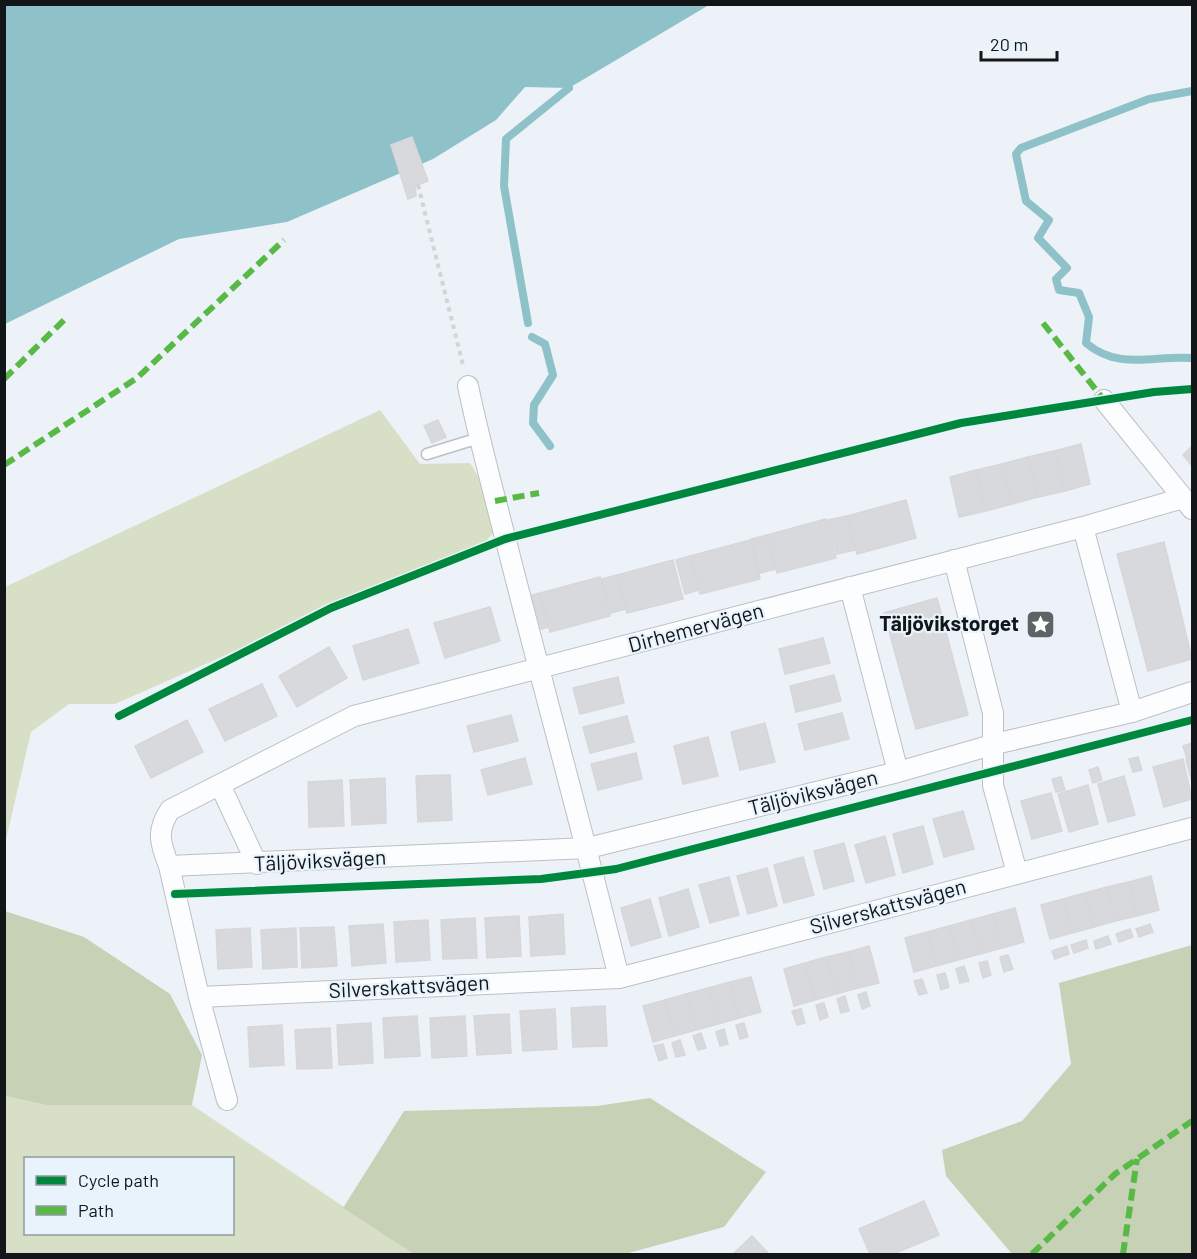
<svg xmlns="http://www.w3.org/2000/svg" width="1197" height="1259" font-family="Barlow,sans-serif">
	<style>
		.green { fill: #d7e0c7; fill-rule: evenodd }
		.forest { fill: #c7d1b6 }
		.water { fill: #8ec2c8 }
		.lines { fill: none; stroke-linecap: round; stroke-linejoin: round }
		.stream { stroke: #8ec2c8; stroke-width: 8 }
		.building { fill: #d7d9dd; stroke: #d5d7db; stroke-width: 1.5 }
		.service-casing { stroke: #bcc0c3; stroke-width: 13 }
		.minor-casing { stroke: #bcc0c3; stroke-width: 22 }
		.path { stroke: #d2d4d5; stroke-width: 4; stroke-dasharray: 4.5 4.5; stroke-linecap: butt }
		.service { stroke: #fcfdfe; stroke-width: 10 }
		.minor { stroke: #fcfdfe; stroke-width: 20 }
		.quiet { stroke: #58b947; stroke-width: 6; stroke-dasharray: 12 6; stroke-linecap: butt }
		.cycleway-casing { stroke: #e8f3fb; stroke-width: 11 }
		.cycleway { stroke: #00873e; stroke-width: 8 }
		.labels { text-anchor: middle; stroke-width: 4.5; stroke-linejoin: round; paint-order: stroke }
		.poi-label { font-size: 21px; font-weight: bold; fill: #121618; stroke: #e8f3fb; text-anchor: end }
		.street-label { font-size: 21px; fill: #121618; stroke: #e8f3fb }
	</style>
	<rect width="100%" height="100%" fill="#ecf2f7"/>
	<!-- green -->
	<path class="green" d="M380,410L420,464L470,463L484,486L493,533L487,540L115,704H69L31,732L5,844V587Z
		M5,1096L46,1105H192L414,1254H5ZM26,1158H232V1234H26Z"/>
	<!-- forest -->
	<path class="forest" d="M5,911L84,937L170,994L202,1055L192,1105H46L5,1096Z
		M1192,945V1254H1012L946,1176L942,1150L1022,1121L1071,1064L1059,983Z
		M650,1098L766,1172L724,1227L625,1254H414L343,1208L404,1111L597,1106Z"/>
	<!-- water -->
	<path class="water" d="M5,5H709L569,88L525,87L496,120L433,159L287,222L179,239L5,324Z"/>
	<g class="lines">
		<!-- stream -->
		<path class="stream" d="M1192,91L1149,99L1021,148L1016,154L1026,201L1049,220L1038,238L1067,268L1056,279L1059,290L1079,293L1089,317L1086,343C1119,371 1154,355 1192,358
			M528,323L504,186L506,139L569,88
			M532,337L545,344L553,375L534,405L533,423L550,446"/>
	</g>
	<!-- building -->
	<path class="building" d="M412,137L428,181L415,186L416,196L408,199L391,145Z
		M438,420L446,437L432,443L424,426Z
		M1081,444L1090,484L1065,491L1054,451Z
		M1192,446V466L1183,455Z
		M1054,451L1065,491L1038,497L1028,457Z
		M1028,457L1038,497L1012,504L1002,464Z
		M1002,464L1012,504L986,511L976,470Z
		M976,470L986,511L959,517L950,477Z
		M906,500L916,538L857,554L847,516Z
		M847,516L855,550L837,554L828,520Z
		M826,519L836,558L777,573L767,535Z
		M767,535L776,569L760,573L751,539Z
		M750,540L760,579L700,594L690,556Z
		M1164,542L1192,659L1148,671L1117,554Z
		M690,556L699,590L685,594L676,560Z
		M673,560L683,599L627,613L617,575Z
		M617,575L626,609L611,613L602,579Z
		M600,577L610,616L550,632L540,593Z
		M540,593L549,627L541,629L532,595Z
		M937,598L968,715L916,729L884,613Z
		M490,607L500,641L445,658L434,623Z
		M408,629L419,663L363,680L353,646Z
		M823,638L830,663L785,674L779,649Z
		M329,647L347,678L297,707L279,676Z
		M834,675L841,701L796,712L790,686Z
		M618,677L624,703L580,714L573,688Z
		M262,684L277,716L225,741L209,709Z
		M842,713L849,739L805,750L798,724Z
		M511,715L518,741L474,752L467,726Z
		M627,716L634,742L590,753L583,727Z
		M187,720L203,752L151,778L135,746Z
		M765,723L775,762L740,770L731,732Z
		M708,737L718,776L683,784L674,746Z
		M1192,743V757L1187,759L1183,746Z
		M636,753L642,779L598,790L591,764Z
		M1138,757L1142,770L1133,772L1129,759Z
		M525,758L532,784L488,795L481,770Z
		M1192,758V782L1186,760Z
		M1183,759L1192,799L1164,807L1153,767Z
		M1098,767L1102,780L1093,783L1089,770Z
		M450,775L452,820L418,822L416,776Z
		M1124,776L1135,815L1108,822L1098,784Z
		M1061,777L1065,790L1056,792L1052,779Z
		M385,778L386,823L352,825L350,780Z
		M342,780L344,826L309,827L308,782Z
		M1088,785L1098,824L1069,832L1058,794Z
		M1051,793L1062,831L1032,839L1021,801Z
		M963,811L974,849L944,857L933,819Z
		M923,826L933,864L903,873L893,834Z
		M885,836L895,875L866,883L855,845Z
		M844,843L854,881L824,889L814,851Z
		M803,857L814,895L784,903L774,865Z
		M767,868L777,906L748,914L737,876Z
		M1151,876L1159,910L1137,916L1129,882Z
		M729,877L739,915L710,923L699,885Z
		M1129,882L1137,916L1115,921L1107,887Z
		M1107,887L1115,921L1094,927L1085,893Z
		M688,889L699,927L669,936L659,898Z
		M1085,893L1094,927L1072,933L1063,899Z
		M650,899L661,937L631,946L621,908Z
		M1063,899L1072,933L1050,939L1041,905Z
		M1015,908L1024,942L1002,948L993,914Z
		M563,914L565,954L531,956L529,917Z
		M993,914L1002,948L980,954L971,920Z
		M519,916L521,956L487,958L485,918Z
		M475,918L477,958L443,959L441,920Z
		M428,920L430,960L396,962L394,922Z
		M971,920L980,954L958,960L949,926Z
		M383,924L386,963L352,966L349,926Z
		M1150,924L1153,932L1139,937L1136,929Z
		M949,926L958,960L936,966L927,932Z
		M334,927L337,966L302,968L300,928Z
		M250,928L252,967L218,969L216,930Z
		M296,928L297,967L263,969L261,930Z
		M1130,929L1133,937L1119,942L1116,934Z
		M927,932L936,966L914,972L905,938Z
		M1108,936L1111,944L1096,949L1094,941Z
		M1086,940L1088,948L1074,953L1071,945Z
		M869,946L879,983L858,988L848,952Z
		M1067,946L1069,954L1055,959L1052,951Z
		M848,952L858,988L836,994L826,957Z
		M1008,955L1013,969L1004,972L1000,957Z
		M826,957L836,994L815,1000L805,963Z
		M987,961L991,975L983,978L979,963Z
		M805,963L815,1000L794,1006L784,969Z
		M964,966L969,981L960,983L956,969Z
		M945,973L949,987L941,990L937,975Z
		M751,977L761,1012L739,1018L730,982Z
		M922,979L927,993L919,995L914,981Z
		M730,982L739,1018L718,1024L708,988Z
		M708,988L718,1024L696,1030L686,994Z
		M866,992L870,1006L862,1009L858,995Z
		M686,994L696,1030L674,1036L665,1000Z
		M845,996L849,1011L841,1013L837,999Z
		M665,1000L674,1036L653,1042L643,1006Z
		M824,1003L828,1017L820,1020L816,1005Z
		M605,1006L607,1046L573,1047L571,1008Z
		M555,1009L557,1049L523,1051L520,1011Z
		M801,1009L805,1023L797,1025L792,1011Z
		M509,1014L511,1053L477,1055L474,1016Z
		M417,1016L420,1056L385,1058L383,1018Z
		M465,1016L467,1056L432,1058L430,1018Z
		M371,1023L373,1063L339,1065L337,1025Z
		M744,1023L748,1037L740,1039L736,1025Z
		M282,1025L284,1065L250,1067L248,1027Z
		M330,1028L332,1068L297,1069L295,1030Z
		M724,1029L728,1044L720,1046L716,1032Z
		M701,1033L706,1048L698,1050L693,1036Z
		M680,1040L685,1055L676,1057L672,1043Z
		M663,1044L667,1058L659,1061L654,1046Z
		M924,1201L939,1235L893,1254H870L859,1229Z
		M752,1236L769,1254H733Z"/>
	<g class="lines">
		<defs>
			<path id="service" d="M427,454L479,438"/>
			<path id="minor" d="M468,386C479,439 493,490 506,541C543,687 583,832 619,978
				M1104,400L1192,509
				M1183,498L1083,527L354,716L170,810C156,831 160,843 169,866L588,848L898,772L995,744L1132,712L1192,692
				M1083,527L1132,712
				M954,560L993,713V785L1017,873
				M850,587L898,772
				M220,785L257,864
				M169,866L199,997L227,1100
				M199,997L619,978L1192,828"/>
		</defs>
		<!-- service casing -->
		<use href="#service" class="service-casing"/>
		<!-- minor casing -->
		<use href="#minor" class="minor-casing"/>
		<!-- path -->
		<path class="path" d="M418,185L463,365"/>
		<!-- service -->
		<use href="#service" class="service"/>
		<!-- minor -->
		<use href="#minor" class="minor"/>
		<!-- quiet -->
		<path class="quiet" d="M1043,323L1104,400
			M4,379L64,320
			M4,465L137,378L284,240
			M495,501L539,493
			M1032,1254L1115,1174L1192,1121
			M1123,1254L1137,1159"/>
		<defs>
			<path id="cycleway" d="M119,716L331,608L505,539L961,423L1154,392L1192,389
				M175,894L541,879L616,869L1192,720"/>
		</defs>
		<!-- cycleway casing -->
		<use href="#cycleway" class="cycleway-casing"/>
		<!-- cycleway -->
		<use href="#cycleway" class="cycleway"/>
	</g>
	<!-- icons -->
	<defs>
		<symbol id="sight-square" viewBox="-11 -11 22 22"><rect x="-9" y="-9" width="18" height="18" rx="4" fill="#5e6366" stroke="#e8f3fb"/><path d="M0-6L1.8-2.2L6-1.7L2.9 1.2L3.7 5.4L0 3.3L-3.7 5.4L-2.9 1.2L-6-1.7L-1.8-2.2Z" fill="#fff"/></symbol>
	</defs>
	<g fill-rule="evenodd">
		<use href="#sight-square" x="1024" y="608" width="33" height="33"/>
	</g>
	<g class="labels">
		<!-- poi labels -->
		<g class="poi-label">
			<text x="1019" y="631">Täljövikstorget</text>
		</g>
		<!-- street labels -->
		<g class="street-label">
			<text transform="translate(696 628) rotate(-15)" y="7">Dirhemervägen</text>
			<text transform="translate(813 793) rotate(-14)" y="7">Täljöviksvägen</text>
			<text transform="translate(320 861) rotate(-3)" y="7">Täljöviksvägen</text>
			<text transform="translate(888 907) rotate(-15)" y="7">Silverskattsvägen</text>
			<text transform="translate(409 987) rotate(-3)" y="7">Silverskattsvägen</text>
		</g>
	</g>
	<!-- border -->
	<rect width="1197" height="1259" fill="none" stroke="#121618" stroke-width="12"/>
	<!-- legend -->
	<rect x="24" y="1157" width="210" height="78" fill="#e8f3fb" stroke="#929ba0" stroke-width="1.5"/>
	<rect x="36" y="1176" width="30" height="9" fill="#00873e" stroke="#929ba0" stroke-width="1.5"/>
	<text x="78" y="1187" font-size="18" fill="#121618">Cycle path</text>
	<rect x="36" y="1206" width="30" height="9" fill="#58b947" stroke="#929ba0" stroke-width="1.5"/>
	<text x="78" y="1217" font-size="18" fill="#121618">Path</text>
	<!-- scale -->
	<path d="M981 51v9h76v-9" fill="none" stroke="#121618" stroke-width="3"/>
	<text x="990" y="51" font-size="18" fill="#121618" stroke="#e8f3fb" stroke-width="4.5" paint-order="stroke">20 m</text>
</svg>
